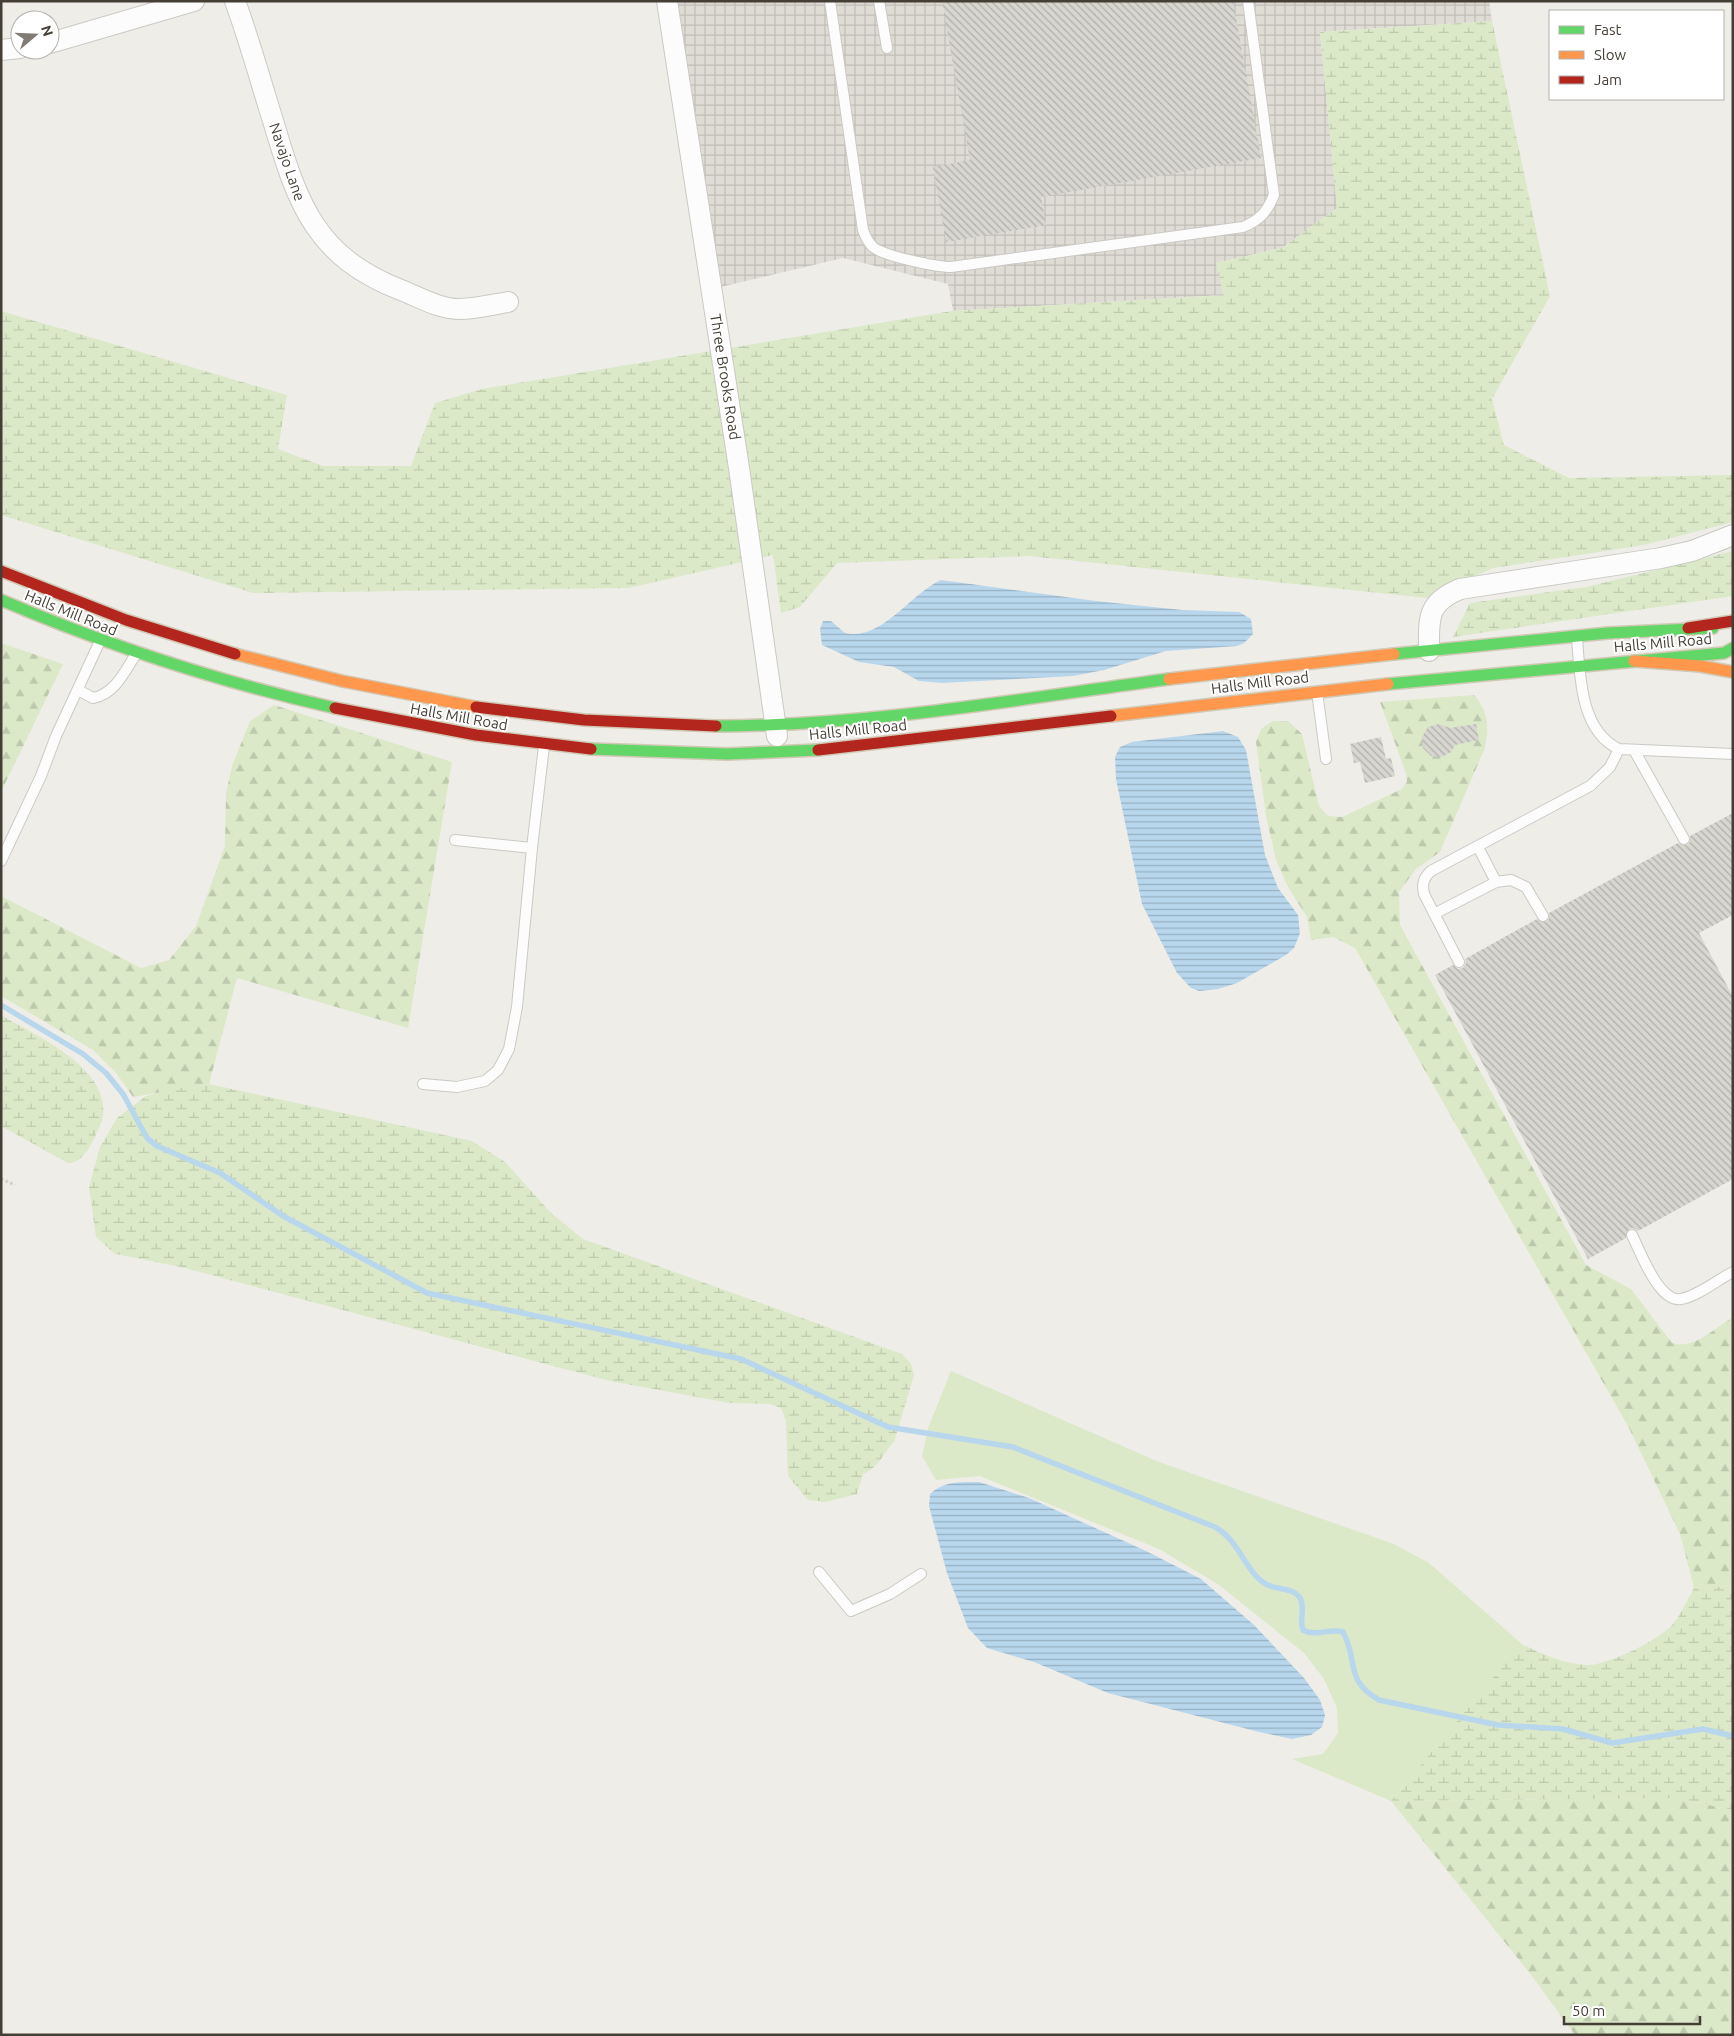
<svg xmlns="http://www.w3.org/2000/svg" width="1734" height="2036" font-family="Ubuntu,sans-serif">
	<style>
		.industrial { fill: url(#industrial-grid) }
		.green { fill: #dbe9c8 }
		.forest { fill: url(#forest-firs) }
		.wetland { fill: url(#wetland-marsh) }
		.water { fill: url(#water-rules) }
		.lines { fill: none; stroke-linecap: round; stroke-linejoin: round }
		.stream { stroke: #b8d7ed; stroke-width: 5.5 }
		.building { fill: url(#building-back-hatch) }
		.lane-casing { stroke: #cbc9c4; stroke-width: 12 }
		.street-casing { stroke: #cbc9c4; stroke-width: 22 }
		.fast-casing { stroke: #d1c9b5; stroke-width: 14 }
		.slow-casing { stroke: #d1c9b5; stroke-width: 14 }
		.jam-casing { stroke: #d1c9b5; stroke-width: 14 }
		.path { stroke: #d0cdca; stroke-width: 3; stroke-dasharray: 2.5 2.5; stroke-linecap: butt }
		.lane { stroke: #fdfcfc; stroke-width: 10 }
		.street { stroke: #fdfcfc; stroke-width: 20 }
		.fast { stroke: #63d668; stroke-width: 11 }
		.slow { stroke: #ff974d; stroke-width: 11 }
		.jam { stroke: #b3261e; stroke-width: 11 }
		.labels { text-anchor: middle; stroke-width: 4; stroke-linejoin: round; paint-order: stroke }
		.street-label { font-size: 15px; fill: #443e35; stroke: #fff }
	</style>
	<defs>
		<pattern id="industrial-grid" width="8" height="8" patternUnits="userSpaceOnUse" patternTransform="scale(1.25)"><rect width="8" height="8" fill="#dfdcd6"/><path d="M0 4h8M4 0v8" fill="none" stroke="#c1beb8"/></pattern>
		<pattern id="forest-firs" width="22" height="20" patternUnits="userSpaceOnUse" patternTransform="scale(1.25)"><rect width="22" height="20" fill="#dbe9c8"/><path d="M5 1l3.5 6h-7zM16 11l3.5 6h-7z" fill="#bdc9ac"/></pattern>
		<pattern id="wetland-marsh" width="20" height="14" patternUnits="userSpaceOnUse" patternTransform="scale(1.25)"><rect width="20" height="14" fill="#dbe9c8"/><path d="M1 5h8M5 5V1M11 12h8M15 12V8" fill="none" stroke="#bdc9ac"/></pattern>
		<pattern id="water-rules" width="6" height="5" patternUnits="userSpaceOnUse" patternTransform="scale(1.25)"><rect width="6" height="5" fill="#b8d7ed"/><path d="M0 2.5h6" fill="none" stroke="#97b0c1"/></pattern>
		<pattern id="building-back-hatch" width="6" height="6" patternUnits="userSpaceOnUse" patternTransform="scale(1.25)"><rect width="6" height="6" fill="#d8d6d0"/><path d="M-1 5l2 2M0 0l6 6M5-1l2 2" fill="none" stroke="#b1afaa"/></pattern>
	</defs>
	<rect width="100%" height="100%" fill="#efede8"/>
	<!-- industrial -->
	<path class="industrial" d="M675,1H1489L1492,21L1320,32L1337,208L1282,248L1216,263L1224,295L953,311L948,284L843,258L716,288Z"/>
	<!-- green -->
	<path class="green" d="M951,1371L1159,1462L1394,1544L1429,1563L1522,1644L1391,1801L1292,1759L1323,1754L1338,1733L1337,1708L1324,1679L1304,1653L1219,1585L1159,1549L980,1476L936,1480L922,1456L928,1428Z"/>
	<!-- forest -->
	<path class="forest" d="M1,643L63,664L1,792Z
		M1474,695C1489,712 1489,727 1485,748L1440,852L1416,869L1399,892L1400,925L1586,1265L1631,1289L1672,1343C1694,1350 1715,1328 1733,1317V1586L1694,1588L1680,1534L1629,1428L1355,948L1333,937L1311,940L1307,917L1288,887L1276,860L1266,816L1256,742L1261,729L1273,721H1288L1302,734L1319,806L1328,816L1342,817L1402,789L1407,782L1406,773L1380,702Z
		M274,705L452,762L408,1028L237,978L209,1084L133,1097L117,1074L93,1050L1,996V896L141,968L169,960L196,926L225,846L226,793L232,766L250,721Z
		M1676,1798L1733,1810V2035H1575L1532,1976L1391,1801Z"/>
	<!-- wetland -->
	<path class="wetland" d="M1492,21L1550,296L1492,399L1504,445L1569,478L1733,475V522L1644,545L1493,568L1427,598L1030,556L837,563L800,607L781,613L773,555L629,588L253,593L1,515V311L287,395L278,449L323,466H411L435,403L482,389L952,311L1224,295L1216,263L1282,248L1337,208L1320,32Z
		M1733,551V596L1453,637L1470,603L1586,587Z
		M1,1015C36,1036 115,1069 102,1121C95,1135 87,1163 68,1163L1,1126Z
		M209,1084L472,1141L505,1162L551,1213L583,1239L902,1354L911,1364L914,1375L894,1442C881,1455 881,1466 863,1474L857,1494L826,1502L808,1500L788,1476L786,1421L781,1408L770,1404L729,1403L610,1381L181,1267L115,1254L96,1237L89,1187L100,1147L117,1118L146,1096L173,1089Z
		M1733,1586V1810L1676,1798L1391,1801L1521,1644C1543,1654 1562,1664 1587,1665C1606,1666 1659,1640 1672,1625C1681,1615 1687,1600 1694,1588Z"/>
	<!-- water -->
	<path class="water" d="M941,580L1096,601L1182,610L1239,612L1251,619L1253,634L1244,643L1237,646L1166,651L1104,670L1073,676L942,683L919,681L894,667L859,662L822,645L820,629L823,621H831L845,633C881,642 911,593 941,580Z
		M1223,731L1238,737L1246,750L1265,855L1278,888L1298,915L1300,933L1294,948L1286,955L1237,983L1218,989L1199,991L1191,988L1177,973L1142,904L1116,779L1115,757L1120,747L1132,742Z
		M979,1482L1029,1498L1146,1551L1201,1579L1254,1625L1304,1678L1320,1700L1325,1715L1322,1727L1311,1735L1292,1739L1259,1732L1108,1693L1034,1662L987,1648L968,1628L947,1573L929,1506L930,1494C943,1481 961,1482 979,1482Z"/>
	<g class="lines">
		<!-- stream -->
		<path class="stream" d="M1,1005L83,1054L106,1073L123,1094L147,1138L157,1146L220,1173L283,1216L427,1293L741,1359L888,1427L1013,1447L1215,1527C1240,1541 1245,1572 1266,1584C1277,1591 1294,1586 1301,1600C1305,1609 1299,1621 1303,1630C1315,1637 1330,1628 1343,1632C1359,1662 1344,1680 1379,1700L1498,1725L1563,1729L1612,1743L1703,1729L1733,1736"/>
	</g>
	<!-- building -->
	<path class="building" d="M942,1H1233L1261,158L1041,197L1046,225L946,242L933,167L970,160Z
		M1439,724L1450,728L1476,724L1479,740L1455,745L1451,752L1442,757L1431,756L1423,748L1422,737L1428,727Z
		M1381,737L1386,759L1391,758L1395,776L1365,783L1360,762L1354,763L1350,744Z
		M1733,813V915L1699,933L1733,997V1179L1638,1231L1633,1228L1629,1229L1626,1238L1588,1259L1435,975L1453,965L1458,969L1463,968L1466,963L1465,959L1537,919L1546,922L1549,919V913L1678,843L1687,845L1690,842V836Z"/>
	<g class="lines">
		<defs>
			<path id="lane" d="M830,1L863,230C865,236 868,242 873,247C884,256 936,267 951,267L1243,227C1260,220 1267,212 1274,195L1248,1
				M879,1L887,48
				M1577,638C1580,675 1580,731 1619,749L1733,754
				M78,690L93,698C115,694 125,671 136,654
				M1317,692L1326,759
				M1634,750L1684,839
				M455,840L532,848L544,746
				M1478,847L1496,882
				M1,861L41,776L56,736L100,641
				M1434,914L1496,882L1511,880L1526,887L1543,916
				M1459,962L1424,894C1422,884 1423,878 1431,871L1590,786L1610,767L1619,749
				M423,1084L457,1087L485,1081L498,1070L509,1049L517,1007L532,848
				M1632,1235C1640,1251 1659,1303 1681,1299C1698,1296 1717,1280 1733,1272
				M819,1572L851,1611L890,1594L921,1574"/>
			<path id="street" d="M235,1C250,42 261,83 274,124C298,205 316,257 401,290C419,297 439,309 459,309C475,309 491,305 508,302
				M667,1L739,468L777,736
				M50,43L194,1
				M1,50L20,48
				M1429,651C1429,619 1426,603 1460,589L1661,558L1692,551L1733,535"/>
			<path id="fast" d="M1,600C109,646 220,682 335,708
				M1394,654L1608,633L1713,628
				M1388,684L1724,653L1733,648
				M716,726C868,726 1019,699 1169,679
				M591,749L727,754L818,750"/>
			<path id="slow" d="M235,654L342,681L476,707
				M1634,661L1700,666L1733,672
				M1169,679L1394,654
				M1111,716L1388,684"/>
			<path id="jam" d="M1,571L126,620L235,654
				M1688,628L1733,621
				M476,707L584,720L716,726
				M335,708L476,735L591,749
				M818,750L1111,716"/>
		</defs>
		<!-- lane casing -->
		<use href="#lane" class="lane-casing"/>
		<!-- street casing -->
		<use href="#street" class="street-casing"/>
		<!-- fast casing -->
		<use href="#fast" class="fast-casing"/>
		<!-- slow casing -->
		<use href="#slow" class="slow-casing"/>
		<!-- jam casing -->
		<use href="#jam" class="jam-casing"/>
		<!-- path -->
		<path class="path" d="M1,1179L15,1185"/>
		<!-- lane -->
		<use href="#lane" class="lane"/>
		<!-- street -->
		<use href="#street" class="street"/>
		<!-- fast -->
		<use href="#fast" class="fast"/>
		<!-- slow -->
		<use href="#slow" class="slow"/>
		<!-- jam -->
		<use href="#jam" class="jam"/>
	</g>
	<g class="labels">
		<!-- street labels -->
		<g class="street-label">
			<text transform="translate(287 162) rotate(71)" y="5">Navajo Lane</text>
			<text transform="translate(725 377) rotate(81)" y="5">Three Brooks Road</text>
			<text transform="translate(71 613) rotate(22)" y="5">Halls Mill Road</text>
			<text transform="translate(1663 643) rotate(-5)" y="5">Halls Mill Road</text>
			<text transform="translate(1260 683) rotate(-7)" y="5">Halls Mill Road</text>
			<text transform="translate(459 717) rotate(10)" y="5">Halls Mill Road</text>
			<text transform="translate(858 730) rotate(-6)" y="5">Halls Mill Road</text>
		</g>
	</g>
	<!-- border -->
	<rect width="1734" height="2036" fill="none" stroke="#443e35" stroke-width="5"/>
	<!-- legend -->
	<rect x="1549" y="10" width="175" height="90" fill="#ffffff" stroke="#b4b2ae"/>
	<rect x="1559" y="26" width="25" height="8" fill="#63d668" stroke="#b4b2ae"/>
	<text x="1594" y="35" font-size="15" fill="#443e35">Fast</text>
	<rect x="1559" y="51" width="25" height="8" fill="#ff974d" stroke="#b4b2ae"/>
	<text x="1594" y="60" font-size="15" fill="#443e35">Slow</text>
	<rect x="1559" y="76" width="25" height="8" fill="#b3261e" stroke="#b4b2ae"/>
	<text x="1594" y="85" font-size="15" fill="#443e35">Jam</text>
	<!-- north arrow -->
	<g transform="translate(35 35) rotate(71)"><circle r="24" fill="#ffffff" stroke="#b4b2ae"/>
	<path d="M0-4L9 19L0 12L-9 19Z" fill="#807b74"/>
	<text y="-8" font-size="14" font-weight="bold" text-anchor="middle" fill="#443e35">N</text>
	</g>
	<!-- scale -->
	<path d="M1564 2016v8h136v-8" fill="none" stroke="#443e35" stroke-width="2.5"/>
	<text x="1572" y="2016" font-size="15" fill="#443e35" stroke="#ffffff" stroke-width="4" paint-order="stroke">50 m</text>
</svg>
